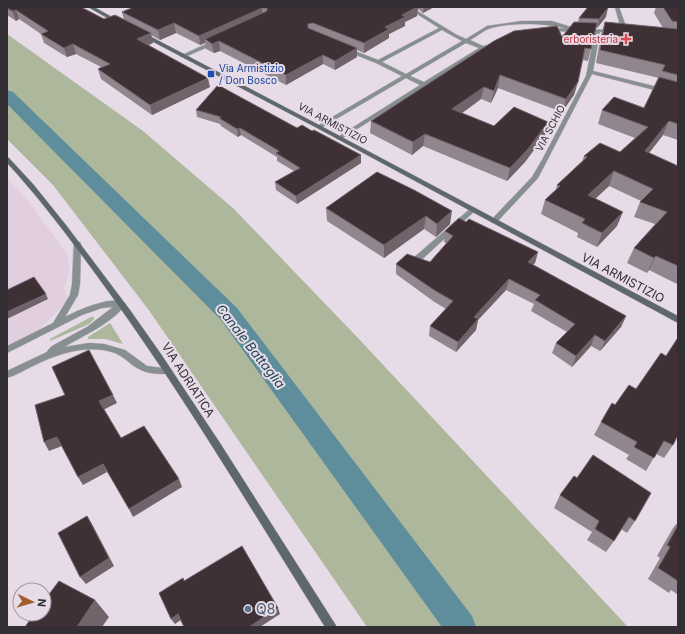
<svg xmlns="http://www.w3.org/2000/svg" width="685" height="634" font-family="Inter,sans-serif">
	<style>
		.commercial { fill: #e1cfe0 }
		.green { fill: #adb79b }
		.lines { fill: none; stroke-linecap: round; stroke-linejoin: round }
		.canal { fill: #5e8d9b; fill-rule: evenodd }
		.lane-casing { stroke: #c2b9c3; stroke-width: 1 }
		.street-casing { stroke: #c2b9c3; stroke-width: 1 }
		.secondary-casing { stroke: #c2b9c3; stroke-width: 1 }
		.lane { fill: #878f91; fill-rule: evenodd }
		.street { fill: #878f91; fill-rule: evenodd }
		.secondary { fill: #5e686c; fill-rule: evenodd }
		.wall { fill: #92868e }
		.shaded-wall { fill: #70636a }
		.building { fill: #3e3034; stroke: #70636a }
		.health-dot { fill: #e0444e; stroke: #e6dbe7; stroke-width: 1.5 }
		.transit-dot { fill: #1a4fb4; stroke: #e6dbe7; stroke-width: 1.5 }
		.service-dot { fill: #5c6f8a; stroke: #e6dbe7; stroke-width: 1.5 }
		.labels { text-anchor: middle; stroke-width: 4; stroke-linejoin: round; paint-order: stroke }
		.far-health-label { font-size: 10px; fill: #be3a42; stroke: #e6dbe7; text-anchor: end }
		.far-transit-label { font-size: 10px; fill: #164399; stroke: #e6dbe7; text-anchor: start }
		.far-street-label { font-size: 10px; fill: #332f34; stroke: #e6dbe7 }
		.street-label { font-size: 12px; fill: #332f34; stroke: #e6dbe7 }
		.water-label { font-size: 13px; font-style: italic; fill: #143f4b; stroke: #e6dbe7 }
		.near-service-label { font-size: 14px; fill: #4e5e75; stroke: #e6dbe7; text-anchor: start }
	</style>
	<rect width="100%" height="100%" fill="#e6dbe7"/>
	<!-- commercial -->
	<path class="commercial" d="M7,178L28,201L67,254L70,269L64,288L68,300L40,329L7,345Z"/>
	<!-- green -->
	<path class="green" d="M7,34L143,131L234,209L358,338L628,627H367L148,309L53,185L7,139Z
		M91,317H94V319L89,324L50,341V339Z
		M110,323L123,344L105,339H88V337Z"/>
	<g class="lines">
		<!-- canal -->
		<path class="canal" d="M7,90L13,92L237,308L472,616L476,627H442L221,320L7,104Z"/>
		<defs>
			<path id="lane" d="M471,208H475L476,210L417,264H411L410,262L411,260Z"/>
			<path id="street" d="M406,7H411L457,35L466,39L487,26L522,21H552L571,27L568,29C546,23 513,22 491,28C484,30 476,37 470,40L483,46L494,44V46L485,49L341,139L339,140L336,138L420,85L406,78L321,128H317V126L402,76L376,63L346,51V49H350L378,60L439,28ZM442,30L462,41L406,74L382,62ZM466,43L479,48L424,82L410,76Z
				M615,7H619L628,32L627,33L622,32Z
				M549,28L615,30L616,31L613,33L600,32L593,71L678,92V96L592,74L538,178L496,223H492L490,221L492,219L532,177L542,160L586,76L595,32L547,31L546,30Z
				M215,40L218,42L217,43L185,57L180,56Z
				M74,242H80L81,244L80,284L78,295L65,317C76,311 116,293 126,304C114,322 83,336 64,347L89,343L104,344L125,350L147,366L171,369L172,371L171,373L168,374C159,374 149,374 141,370C131,366 125,357 115,353C88,344 60,353 35,365C26,369 17,375 7,378V371L47,352L48,350L52,346L87,327L113,307L102,308L82,315L7,353V346L53,323L70,295L72,284Z"/>
			<path id="secondary" d="M88,7H94L121,22L116,23Z
				M142,32L321,126L678,316V323L317,128L140,35V33Z
				M7,157L9,158L33,184L66,225L130,310L161,354L220,443L337,627H325C254,514 186,399 108,291C76,247 44,203 7,163Z"/>
		</defs>
		<!-- lane casing -->
		<use href="#lane" class="lane-casing"/>
		<!-- street casing -->
		<use href="#street" class="street-casing"/>
		<!-- secondary casing -->
		<use href="#secondary" class="secondary-casing"/>
		<!-- lane -->
		<use href="#lane" class="lane"/>
		<!-- street -->
		<use href="#street" class="street"/>
		<!-- secondary -->
		<use href="#secondary" class="secondary"/>
	</g>
	<!-- wall -->
	<path class="wall" d="M7,7L104,19L124,20L122,12L134,7H434L423,13L418,9L417,16L405,22V26L389,34V38L364,53L357,50V57L335,70L323,64L286,85L220,51L214,53L206,49L205,43L200,45L176,33L160,40L151,35L153,43L148,45L210,87L152,115L101,79L98,69L101,67L76,54L67,57L44,43L41,34L19,19L16,21L7,15Z
		M656,7H678V140L663,135L649,153L678,166V282L677,284L649,270L647,273L627,263L634,248L655,224L634,217L640,202L641,201L609,186L595,199L617,226L597,247L577,237L578,233L541,214L545,200L556,190L557,185L582,162L584,156L620,152L635,138L598,124L602,110L644,108L659,78L596,63L601,35L605,22L663,28L654,13Z
		M606,17L597,28H595L591,49L588,61L583,60L574,95L562,112L498,88L491,103L481,99L462,113L494,126L545,135L525,162L507,181L423,146L412,155L370,133L371,121L562,37L578,22L579,18Z
		M196,110L312,131L361,155V163L297,204L276,190L275,182L294,171L277,161V157L241,135L238,137L221,126L220,124L197,117Z
		M377,172L450,224L436,237L424,229L384,258L327,221L326,208Z
		M466,222L538,252L535,263L533,265L626,316L621,327L600,351L591,346L572,367L552,353L556,343L567,332L531,311L534,304L506,290L478,320L476,330L456,352L429,336L430,326L446,309L433,301L396,274V264L430,262L447,244L444,242L445,231Z
		M666,356L673,445L664,458L656,454L646,471L626,459L629,455L594,435L601,422L615,405L636,389Z
		M574,476L635,521L627,533L621,529L614,541L606,552L587,540L592,532L554,508L560,495Z
		M678,522V595L671,590L669,593L648,579L660,558L657,556L673,528Z"/>
	<!-- shaded-wall -->
	<path class="shaded-wall" d="M418,7L417,16L405,22V26L389,34V38L364,53V43L402,15Z
		M424,7H434L423,13Z
		M262,8V17L205,39V43L200,45L199,36Z
		M608,8L606,17L597,28L599,19Z
		M16,10L19,19L16,21L12,11Z
		M174,23L176,33L160,40L158,30Z
		M151,33L153,43L140,49L137,39Z
		M219,41L220,51L214,53L212,44Z
		M73,44L76,54L67,57L64,48Z
		M357,48V57L335,70V61Z
		M323,55V64L286,85V75Z
		M500,75L498,88L491,103L494,91Z
		M208,78L210,87L152,115L150,105Z
		M578,82L574,95L562,112L566,99Z
		M484,87L481,99L450,122L452,109Z
		M669,121L663,135L639,166L645,151Z
		M548,122L545,135L525,162L507,181L510,168Z
		M240,128L241,135L238,137L237,129Z
		M425,134L423,146L412,155L413,142Z
		M361,155V163L297,204L296,196Z
		M614,171L609,186L583,210L588,195Z
		M452,211L450,224L436,237L437,224Z
		M623,212L617,226L597,247L602,233Z
		M426,216L424,229L384,258V245Z
		M538,252L535,263L525,273L528,262Z
		M656,256L649,270L647,273L654,258Z
		M509,279L506,290L478,320L476,330L456,352L458,342L474,317Z
		M46,294L48,299L7,319V312Z
		M626,316L621,327L600,351L605,341Z
		M595,335L591,346L572,367L576,356Z
		M113,395L117,403L103,410L99,401Z
		M57,437L62,446L49,451L44,442Z
		M103,464L107,472L83,485L78,477Z
		M179,479L182,487L133,517L129,509Z
		M87,516L92,524L114,566L86,584L80,577Z
		M95,600L109,617L102,627H77Z
		M278,608L280,614L260,627H249Z
		M178,614L181,620L175,624L171,619Z"/>
	<!-- building -->
	<path class="building" d="M7,7H81L104,19L115,15L151,33L137,39L208,78L150,105L98,69L110,64L73,44L64,48L41,34L48,31L16,10L12,11L7,8Z
		M134,7H417L402,15L405,17L385,27L389,29L364,43L313,23L308,24V28L357,48L335,61L323,55L286,75L219,41L212,44L205,39L267,11V8H262L199,36L174,23L158,30L122,12Z
		M588,7H606L608,8L599,19L579,18Z
		M663,7H678V22L672,21Z
		M574,22L597,23L591,49L585,48L578,82L566,99L500,75L494,91L484,87L452,109L494,126L514,107L548,122L528,149L510,168L425,134L413,142L371,121L494,41L514,31L557,26L562,37Z
		M605,22L678,29V75L662,71L665,65L600,50Z
		M659,77L678,82V124L669,121L645,151L678,166V266L656,256L654,258L634,248L667,212L640,202L653,189L614,171L588,195L623,212L602,233L582,223L585,219L545,200L560,186L557,185L587,157L584,156L600,143L620,152L648,127L602,110L614,97L644,108Z
		M218,85L297,128L302,125L312,131L314,130L361,155L296,196L275,182L300,168L276,153L279,151L240,128L237,129L219,118L221,117L196,110Z
		M377,172L414,190L452,211L437,224L426,216L384,245L326,208Z
		M459,218L466,222L469,219L538,252L528,262L626,316L605,341L595,335L576,356L556,343L575,324L535,300L540,295L509,279L474,317L478,319L458,342L430,326L453,301L434,290L396,264L407,254L430,262L453,236L445,231Z
		M34,277L46,294L7,312V290Z
		M677,339L678,340V435L673,445L664,441L654,458L634,447L637,442L601,422L612,403L615,405L629,385L636,389L661,353L666,356Z
		M89,350L113,395L99,401L121,438L144,426L179,479L129,509L103,464L78,477L57,437L44,442L35,405L65,395L52,367Z
		M593,455L651,493L635,521L629,517L614,541L595,529L599,521L560,495L574,476L577,478Z
		M87,516L109,558L80,577L58,533Z
		M678,525V581L658,568L670,547L667,545Z
		M242,546L278,608L249,627H184L178,614L171,619L159,593L183,578L184,581Z
		M59,581L95,600L77,627H25L34,614H44V601Z"/>
	<!-- markers -->
	<path class="health-dot" d="M624 33h4v4h4v4h-4v4h-4v-4h-4v-4h4z"/>
	<rect class="transit-dot" x="207" y="70" width="8" height="8" rx="2"/>
	<circle class="service-dot" cx="248" cy="609" r="4"/>
	<g class="labels">
		<!-- far-health labels -->
		<g class="far-health-label">
			<text x="618" y="43">erboristeria</text>
		</g>
		<!-- far-transit labels -->
		<g class="far-transit-label">
			<text x="219" y="72">Via Armistizio<tspan x="219" dy="12">/ Don Bosco</tspan></text>
		</g>
		<!-- far-street labels -->
		<g class="far-street-label">
			<text transform="translate(333 123) rotate(28)" y="4">VIA ARMISTIZIO</text>
			<text transform="translate(550 128) rotate(-62)" y="4">VIA SCHIO</text>
		</g>
		<!-- street labels -->
		<g class="street-label">
			<text transform="translate(623 278) rotate(28)" y="4">VIA ARMISTIZIO</text>
			<text transform="translate(188 380) rotate(57)" y="4">VIA ADRIATICA</text>
		</g>
		<!-- water labels -->
		<g class="water-label">
			<text transform="translate(251 346) rotate(52)" y="5">Canale Battaglia</text>
		</g>
		<!-- near-service labels -->
		<g class="near-service-label">
			<text x="256" y="614">Q8</text>
		</g>
	</g>
	<!-- border -->
	<rect width="685" height="634" fill="none" stroke="#332f34" stroke-width="16"/>
	<!-- north arrow -->
	<g transform="translate(32 602) rotate(95)"><circle r="19" fill="#e6dbe7" stroke="#9e969f"/>
	<path d="M0-3L7 15L0 10L-7 15Z" fill="#9f5e29"/>
	<text y="-6" font-size="11" font-weight="bold" text-anchor="middle" fill="#332f34">N</text>
	</g>
</svg>
